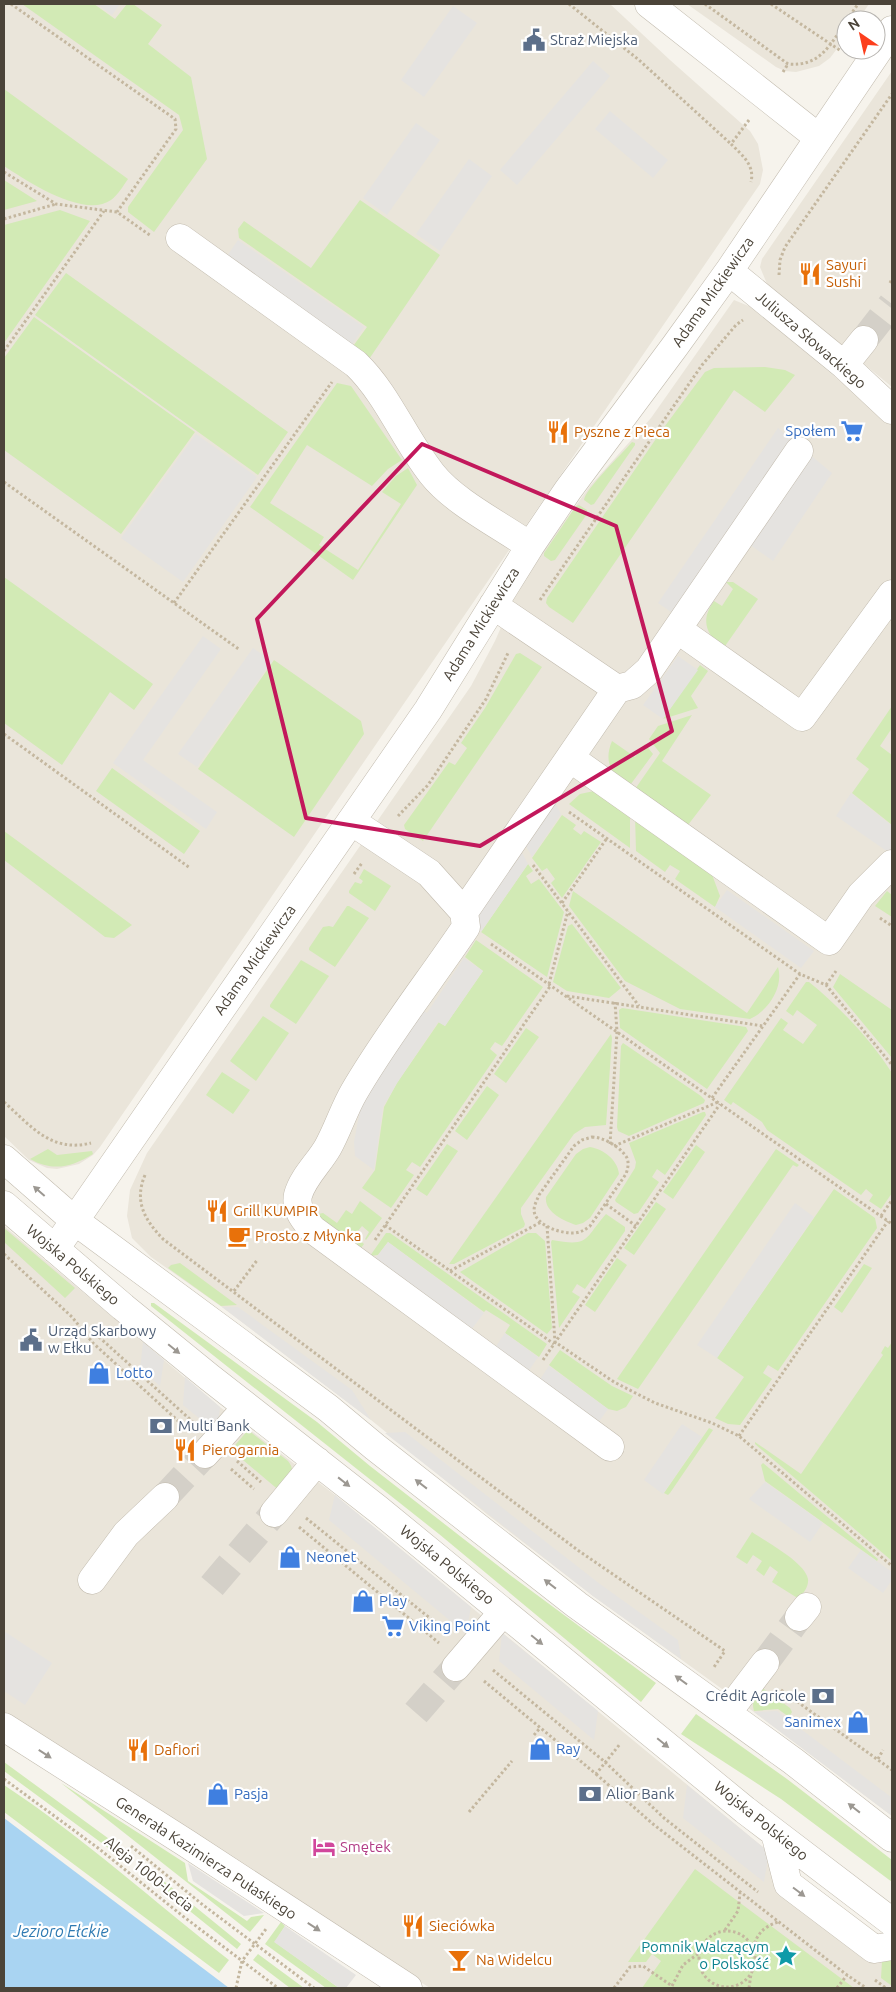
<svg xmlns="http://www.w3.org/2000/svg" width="896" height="1992" font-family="Ubuntu,sans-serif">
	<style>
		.residential { fill: #eae5da }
		.green { fill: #d2eab5 }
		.parking { fill: #e5e3e0 }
		.water { fill: #a9d4f2 }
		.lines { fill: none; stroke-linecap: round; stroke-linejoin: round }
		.minor-tunnel { stroke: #d4d0c8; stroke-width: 28; stroke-dasharray: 28 14; stroke-linecap: butt }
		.minor-casing { stroke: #c2bbae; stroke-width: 29 }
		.path { stroke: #c4b79f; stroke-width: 3; stroke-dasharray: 2.5 2.5; stroke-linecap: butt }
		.minor { stroke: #fff; stroke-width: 28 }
		.oneway { fill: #9c9892 }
		.marked { fill: none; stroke: #c2185b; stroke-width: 4; stroke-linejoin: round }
		.labels { text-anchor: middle; stroke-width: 4.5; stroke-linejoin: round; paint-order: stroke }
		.service-label { font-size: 15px; fill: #4e5e75; stroke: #fff; text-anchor: start }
		.food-label { font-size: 15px; fill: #c56008; stroke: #fff; text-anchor: start }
		.street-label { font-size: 15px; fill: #4b4439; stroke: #fff }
		.shop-label { font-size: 15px; fill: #366cbe; stroke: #fff; text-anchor: start }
		.hotel-label { font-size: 15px; fill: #b23c85; stroke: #fff; text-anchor: start }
		.culture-label { font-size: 15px; fill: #0d838f; stroke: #fff; text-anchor: end }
		.water-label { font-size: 16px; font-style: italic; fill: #2e7ab2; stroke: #fff }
	</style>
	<rect width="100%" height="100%" fill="#f6f3ec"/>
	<!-- residential -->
	<path class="residential" d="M4,4H610L670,60L750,131L758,144L763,170L760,184L100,1147L93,1155L79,1164L57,1169L47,1168L29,1160L4,1136Z
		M687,4H869L858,20H846V37L830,58L819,66L796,72L785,71L776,67Z
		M892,71V387L767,284L760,267L762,259Z
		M734,300L751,307L892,424V1816L754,1712L593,1596L488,1515L371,1420L222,1307L151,1257L132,1238L127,1216L130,1190L147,1153L471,686L495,641L516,593L541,554L590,486L651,418Z
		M4,1226L220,1407L335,1495L769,1852L892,1944V1988H430L83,1765L4,1712Z"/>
	<!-- green -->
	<path class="green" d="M22,4H94L115,19L127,4H133L162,25L148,44L191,77L207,159L154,232L128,212V207L183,130L179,115Z
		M4,89L128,179C123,186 118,195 111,200C84,219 27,181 4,166Z
		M4,180L37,201L4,210Z
		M360,200L440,255L365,365L351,349L367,327L239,238L238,229L244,221L311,268Z
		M60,210L90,221L4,343V225Z
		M66,273L288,432L258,475L35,315Z
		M34,317L195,432L121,534L4,450V358Z
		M765,367L785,370L795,375L765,412L734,390L573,623L549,607L546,603L547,598L662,430L705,372L714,368Z
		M337,383L351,386L402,460L388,469L372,486L307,445L270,503L324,537L319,545L358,570L401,504L382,492L396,476L408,468L417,485L353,580L250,507Z
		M632,442L635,443V445L594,504L591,505L584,500C585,489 623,453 632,442Z
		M579,505L587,510V514L555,560L551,561L544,556V553L576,506Z
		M4,577L153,684L134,710L110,692L62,765L4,723Z
		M726,582H733L758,599L723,649C706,634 700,620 714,601L722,606L733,589Z
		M520,653L542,667L423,841L405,829L404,825L449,762L455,765L467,748L461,743L485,708L516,654Z
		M274,660L361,721L364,734L294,837L198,769Z
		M700,665L708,671L691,696L698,708L663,719Z
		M892,706V728L880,746L892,755V825L852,793L869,769L856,759Z
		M692,715L662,761L711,795L688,825L633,792L660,753L649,739L658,726Z
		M612,741L635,757L645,744L653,754L628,788C612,774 603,763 612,741Z
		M112,768L200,831L184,854L96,791Z
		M594,791L630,812V848L569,804L580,794Z
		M562,815L576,825L573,829L581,835L584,831L601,842L562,898L551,883L555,879L547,868L542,871L532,858Z
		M635,816L711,872L720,896L715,907L675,879L680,871L670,865L665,872L636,851Z
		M4,831L132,925L114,938L105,937L4,860Z
		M528,864L533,871L526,876L531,884L539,879L564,912L547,977L481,932Z
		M364,869L391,886L375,911L349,893V891L355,882L361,884L363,881L359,878Z
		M573,891L747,1013L778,967C784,987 768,1011 750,1019L680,1009L625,981L569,906Z
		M887,891L892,895V917L875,906Z
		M347,906H349L369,918L335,967L309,950V948L323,927L329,926L333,927Z
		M572,924L621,988L609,998L567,991L553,982L568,926Z
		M476,940L543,987L502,1046L495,1042L490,1049L497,1055L420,1167L412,1162L406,1170L414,1175L391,1208L362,1188L375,1170L384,1107L397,1083L439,1022L445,1026L483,971L465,957Z
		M301,960L329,976L296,1024L270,1007V1005Z
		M840,974L892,1010V1058L833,987Z
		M806,982H809C840,1007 870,1039 892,1073V1193L881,1209L869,1201L873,1195L866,1189L861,1195L767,1130L762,1122L733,1102L731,1105L724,1100L781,1018L788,1023L783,1030L803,1044L817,1025L797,1010L793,1016L786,1011Z
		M622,1008L746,1027L748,1031L707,1089L620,1028L619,1010Z
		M263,1016L289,1033L256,1081L230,1061Z
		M526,1028L539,1037L506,1083L494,1074Z
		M611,1034L612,1038L606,1125L585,1127L574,1134L521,1208V1214L525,1224L524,1227L454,1264H449Z
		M623,1043L701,1096L705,1100L704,1103L629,1136L618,1131L617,1127L621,1046Z
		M222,1072L250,1090L233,1114L206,1095Z
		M487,1086L499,1095L467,1140L455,1131Z
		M703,1112H705L706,1115L665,1175L657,1169L652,1177L659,1182L638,1213L634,1214L616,1202L615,1200L635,1168L636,1162L629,1143Z
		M447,1144L458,1151L427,1196L416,1189Z
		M696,1145L705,1152L673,1199L663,1192Z
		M590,1147C603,1149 618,1160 619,1174L590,1218L583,1223L576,1225C564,1221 544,1212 546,1197L576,1154L583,1149Z
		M48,1149L57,1155L92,1151L93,1154C72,1167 53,1172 30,1159Z
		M776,1149L799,1165L797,1167L793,1165L638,1389L617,1379Z
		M834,1189L875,1218L877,1228L778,1371L768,1365L763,1373L772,1379L740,1425L728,1424L715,1418L744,1377L717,1358Z
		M360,1201L382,1218L366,1240L365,1239L369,1232L362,1226L354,1236L364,1244L358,1252L321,1222L318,1214L323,1213L337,1223L346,1210L352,1214Z
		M656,1202L666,1209L634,1255L624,1248Z
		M606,1214L625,1227V1231L585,1289L577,1284L572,1292L580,1297L559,1328L551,1242L552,1240C590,1247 584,1239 606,1214Z
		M4,1228L75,1288L65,1298L4,1242Z
		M386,1233H390L547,1344L539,1357L505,1333L510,1325L486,1310L484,1312L388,1242L378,1255L370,1256Z
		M528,1233H536L545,1241L552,1328L547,1334L460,1272Z
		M617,1258L627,1265L595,1312L585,1305Z
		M180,1263L237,1305L221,1306L168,1268L171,1265Z
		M864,1264L872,1268L842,1313L834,1307Z
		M151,1303H154L317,1422L370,1466L510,1575L656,1683L641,1702L439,1534L151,1306Z
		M892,1342V1561L755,1444V1442L801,1474L883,1355L881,1353L885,1346L888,1348Z
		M560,1350L612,1386L633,1396L626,1407L617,1411L608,1409L549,1365Z
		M709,1428L713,1430L670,1493L668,1495L664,1493Z
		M248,1430L288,1461C298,1473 288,1481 281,1492L231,1450Z
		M763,1463L878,1559L877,1561L765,1481L761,1465Z
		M752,1532C766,1542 805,1562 808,1579C809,1587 803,1593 799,1599L772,1582L778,1572L770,1566L764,1576L756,1570L762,1561L753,1555L747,1564L736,1557Z
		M761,1687L790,1708L792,1712L789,1717L778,1709L754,1711C751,1701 755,1695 761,1687Z
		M696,1714L787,1779L892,1860V1882L781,1799L681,1734Z
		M4,1762L131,1855L126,1861L4,1771Z
		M61,1783L185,1863L188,1881L247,1921L251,1917L264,1915L250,1932Z
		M4,1785C83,1837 154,1902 229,1960L219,1973L4,1812Z
		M144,1865L241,1944L237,1949L140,1871Z
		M695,1869L854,1988H642L661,1961L652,1954L646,1962H628Z
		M281,1922L285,1926L275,1942L339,1988H326L265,1944Z
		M258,1954L304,1988H290L253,1960Z
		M892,1960V1986L881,1978L882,1961Z"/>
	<!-- parking -->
	<path class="parking" d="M97,4H120L112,15Z
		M453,6L477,23L424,97L401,80Z
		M593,61L610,76L517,185L500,170Z
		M610,111L668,160L653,178L595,129Z
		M416,123L440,140L387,215L363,198Z
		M469,159L492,176L440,251L416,234Z
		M238,240L364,327L351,346L225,259Z
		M778,428L832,473L773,561L746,542L690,625L658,603Z
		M196,434L257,477L183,582L121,538Z
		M203,636L221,649L143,760L217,812L206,829L113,763Z
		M253,648L272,661L197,767L178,754Z
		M678,656L698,670L663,719L643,705Z
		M851,793L892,826L891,854L836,816Z
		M551,796L561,814L532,857L522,839Z
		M518,845L528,864L481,932L471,913Z
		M727,890L814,951L801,968L715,907Z
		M464,958L483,971L445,1026L438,1022L397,1083L383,1107L374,1170L355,1156L354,1142L362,1099L365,1101L420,1009L427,1013Z
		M795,1203L814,1217L717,1358L697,1345Z
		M388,1242L484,1313L471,1330L375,1259Z
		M222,1307H238L352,1390L371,1420Z
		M505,1333L538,1357L526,1375L493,1351Z
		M143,1342L164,1360L160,1386L140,1369Z
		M549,1366L608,1409L595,1427L537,1384Z
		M185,1377L220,1407L217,1433L183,1405Z
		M682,1424L702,1437L663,1494L644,1480Z
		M405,1432L600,1584L678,1640L681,1659L593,1596L385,1433Z
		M765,1482L823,1523L810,1542L749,1499Z
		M335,1495L471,1607L466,1634L329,1520Z
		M861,1550L892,1572V1580L883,1593L848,1568Z
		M4,1631L52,1663L25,1705L4,1691Z
		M502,1633L598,1711L594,1740L499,1661Z
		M777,1711L891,1797L892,1816L754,1712Z
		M687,1785L769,1852L764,1882L683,1818Z
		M188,1863L264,1913L244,1916L193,1881Z
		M285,1926L356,1975L346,1988H339L274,1942Z"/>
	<!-- water -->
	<path class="water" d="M4,1818L229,1988H4Z"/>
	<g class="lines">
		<!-- minor-tunnel -->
		<path class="minor-tunnel" d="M864,340L892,304
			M165,1497L205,1454
			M212,1586L274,1513
			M765,1663L799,1617
			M416,1713L456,1667"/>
		<defs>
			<path id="minor" d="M649,4L819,138
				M180,238L356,364C388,395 404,439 432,474C454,502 500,525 530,546
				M729,271L844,365L892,410
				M844,365L864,340
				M677,629L802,717L892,594
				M617,689L632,685L649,670L799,451
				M570,758L829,941L861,895L892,864
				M351,821L429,873L464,912L466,927C429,982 387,1035 354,1092C344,1109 338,1129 328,1147C319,1163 303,1177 298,1195C295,1209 304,1219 312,1229L610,1447
				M464,912L617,689L493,605
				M4,1159L75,1221L328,1408L375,1447L577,1605L793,1761L892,1838
				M4,1205L123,1307L209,1377L379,1510L745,1810L892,1922
				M55,1249L428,710L530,546L568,490L675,346L729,271L892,30
				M205,1454L247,1407
				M274,1513L317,1461
				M92,1580L126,1534L165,1497
				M799,1617L807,1607
				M456,1667L503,1612
				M727,1713L765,1663
				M4,1727L186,1843L408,1988
				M775,1833L788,1884L874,1949L892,1946"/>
		</defs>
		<!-- minor casing -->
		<use href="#minor" class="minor-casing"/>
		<!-- path -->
		<path class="path" d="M11,4L175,119L176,129L117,212
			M569,4L639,60L731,144
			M705,4L788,64C820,67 830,45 846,22
			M771,4L841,51
			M847,20L858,4
			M783,72L788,64
			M749,120L731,144C742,155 755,165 751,182
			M4,172L56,204L117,212L151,236
			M4,219L56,204
			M779,275L780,260L785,247L892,94
			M890,283L892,279
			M4,351L104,211
			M4,482L240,650
			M540,600L702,365L736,325L743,320
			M174,603L332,382
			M4,734L190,868
			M569,812L800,974L826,985L892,1065
			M398,816L428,785L486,699L508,653
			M533,865L639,1006
			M354,874L362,863
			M562,903L607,838
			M880,918L892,926
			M491,944L892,1224
			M549,984L568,911
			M826,985L836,971
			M567,996L763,1026
			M712,1098L800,974
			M4,1102C31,1126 51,1153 91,1143
			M592,1137C603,1137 621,1147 627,1158C629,1163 628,1168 626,1174L590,1226C585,1230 581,1232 575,1233C562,1234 536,1226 534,1211C534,1205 537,1200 539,1195L574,1146L582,1140Z
			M610,1144L617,1032L615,1002
			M614,1146L718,1102
			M145,1175C134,1201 144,1219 163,1239L579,1551L725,1651L714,1667
			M606,1204L636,1226
			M881,1216L892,1200
			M385,1225L554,1344
			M547,1226L555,1342L614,1382L655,1403L712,1423L739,1436L892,1566
			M375,1240L551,985
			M4,1254L72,1317L93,1343L187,1429
			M450,1271L541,1222
			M234,1291L258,1259
			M99,1337L193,1422
			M543,1360L720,1104
			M739,1436L888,1221
			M237,1461L261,1482
			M231,1469L254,1489
			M306,1518L447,1632
			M299,1527L439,1643
			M493,1670L605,1762L664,1818L758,1892
			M484,1681L596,1774L620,1744
			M781,1690L892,1770
			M534,1735L540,1728
			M878,1759L883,1750
			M596,1774L653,1824L847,1975L866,1988
			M4,1779L98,1848L184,1917L278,1988
			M469,1812L512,1761
			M131,1846L203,1905L314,1988
			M725,1930L738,1911L740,1893
			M699 1959a28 28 0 1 1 56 0a28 28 0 1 1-56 0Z
			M753,1948C757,1934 763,1927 778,1922
			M875,1980L886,1988
			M672,1986L683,1965L699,1953
			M236,1988L242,1961L266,1929
			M614,1988L630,1967L643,1966L672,1986
			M749,1988L751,1974
			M837,1988L847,1975"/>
		<!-- minor -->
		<use href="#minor" class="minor"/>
	</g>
	<!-- one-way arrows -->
	<defs><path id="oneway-solid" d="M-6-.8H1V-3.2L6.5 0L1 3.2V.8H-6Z" transform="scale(1.25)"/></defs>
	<g class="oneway">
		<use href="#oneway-solid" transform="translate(39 1191) rotate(-139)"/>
		<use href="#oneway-solid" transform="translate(174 1349) rotate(39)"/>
		<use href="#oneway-solid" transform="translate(344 1482) rotate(38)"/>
		<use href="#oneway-solid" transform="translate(421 1484) rotate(-142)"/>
		<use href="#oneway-solid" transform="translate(550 1584) rotate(-142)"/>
		<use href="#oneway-solid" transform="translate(537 1640) rotate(39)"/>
		<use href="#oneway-solid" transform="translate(681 1680) rotate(-144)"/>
		<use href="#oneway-solid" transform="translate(663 1743) rotate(39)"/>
		<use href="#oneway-solid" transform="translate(45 1754) rotate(33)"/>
		<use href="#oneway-solid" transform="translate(854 1808) rotate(-142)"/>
		<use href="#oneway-solid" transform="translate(799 1892) rotate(37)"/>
		<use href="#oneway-solid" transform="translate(314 1927) rotate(33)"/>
	</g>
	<!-- marked area -->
	<path class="marked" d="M422,444L616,526L672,731L480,846L306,818L257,619Z"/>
	<!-- icons -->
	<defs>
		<symbol id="civic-bare" viewBox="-9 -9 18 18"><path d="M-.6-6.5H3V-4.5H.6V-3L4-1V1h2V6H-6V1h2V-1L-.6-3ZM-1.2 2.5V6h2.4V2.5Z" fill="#5c6f8a" stroke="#fff" stroke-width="2.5" paint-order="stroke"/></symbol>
		<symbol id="restaurant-bare" viewBox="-9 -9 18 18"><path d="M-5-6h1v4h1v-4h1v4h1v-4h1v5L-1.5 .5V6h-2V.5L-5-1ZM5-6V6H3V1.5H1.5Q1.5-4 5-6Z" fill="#e8710a" stroke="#fff" stroke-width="2.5" paint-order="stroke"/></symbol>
		<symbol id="supermarket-bare" viewBox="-9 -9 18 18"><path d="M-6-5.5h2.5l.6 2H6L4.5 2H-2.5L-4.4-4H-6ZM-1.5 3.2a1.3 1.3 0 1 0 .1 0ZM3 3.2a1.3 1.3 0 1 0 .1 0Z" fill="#3f7fe0" stroke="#fff" stroke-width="2.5" paint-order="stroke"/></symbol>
		<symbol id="cafe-bare" viewBox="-9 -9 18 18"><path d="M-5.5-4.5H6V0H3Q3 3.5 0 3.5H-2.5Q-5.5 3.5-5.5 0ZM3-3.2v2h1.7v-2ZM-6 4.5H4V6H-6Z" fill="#e8710a" stroke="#fff" stroke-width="2.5" paint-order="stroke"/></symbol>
		<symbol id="shop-bare" viewBox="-9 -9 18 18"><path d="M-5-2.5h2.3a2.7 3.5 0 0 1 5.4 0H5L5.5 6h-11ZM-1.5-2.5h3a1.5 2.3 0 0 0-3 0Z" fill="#3f7fe0" stroke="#fff" stroke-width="2.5" paint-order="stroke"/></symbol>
		<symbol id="bank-bare" viewBox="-9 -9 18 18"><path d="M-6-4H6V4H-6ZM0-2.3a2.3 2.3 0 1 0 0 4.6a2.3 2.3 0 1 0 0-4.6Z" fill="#5c6f8a" stroke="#fff" stroke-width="2.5" paint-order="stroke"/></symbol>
		<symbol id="hotel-bare" viewBox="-9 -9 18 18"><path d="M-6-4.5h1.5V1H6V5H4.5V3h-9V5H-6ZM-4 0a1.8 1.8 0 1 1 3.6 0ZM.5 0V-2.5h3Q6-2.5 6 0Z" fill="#d1479c" stroke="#fff" stroke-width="2.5" paint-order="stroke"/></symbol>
		<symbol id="sight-bare" viewBox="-9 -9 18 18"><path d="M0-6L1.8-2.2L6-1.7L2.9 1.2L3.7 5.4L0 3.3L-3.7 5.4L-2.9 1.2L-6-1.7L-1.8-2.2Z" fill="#0f9aa8" stroke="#fff" stroke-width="2.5" paint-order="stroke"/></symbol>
		<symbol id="bar-bare" viewBox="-9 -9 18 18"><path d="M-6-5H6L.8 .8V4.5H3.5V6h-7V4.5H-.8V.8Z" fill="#e8710a" stroke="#fff" stroke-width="2.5" paint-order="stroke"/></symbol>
	</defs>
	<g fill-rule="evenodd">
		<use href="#civic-bare" x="518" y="24" width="32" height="32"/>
		<use href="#restaurant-bare" x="794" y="258" width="32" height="32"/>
		<use href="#supermarket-bare" x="836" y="415" width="32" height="32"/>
		<use href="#restaurant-bare" x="542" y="416" width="32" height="32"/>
		<use href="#restaurant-bare" x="201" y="1195" width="32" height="32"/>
		<use href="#cafe-bare" x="223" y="1220" width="32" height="32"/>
		<use href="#civic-bare" x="15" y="1324" width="32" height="32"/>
		<use href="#shop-bare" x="83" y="1357" width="32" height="32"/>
		<use href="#bank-bare" x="145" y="1410" width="32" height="32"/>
		<use href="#restaurant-bare" x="169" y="1434" width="32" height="32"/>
		<use href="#shop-bare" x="274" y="1541" width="32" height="32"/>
		<use href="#shop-bare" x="347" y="1585" width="32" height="32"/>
		<use href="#supermarket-bare" x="377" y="1610" width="32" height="32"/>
		<use href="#bank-bare" x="807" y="1680" width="32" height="32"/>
		<use href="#shop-bare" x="842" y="1706" width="32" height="32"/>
		<use href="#shop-bare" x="524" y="1733" width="32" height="32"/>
		<use href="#restaurant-bare" x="122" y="1734" width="32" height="32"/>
		<use href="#shop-bare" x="202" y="1778" width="32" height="32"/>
		<use href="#bank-bare" x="574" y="1778" width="32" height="32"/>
		<use href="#hotel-bare" x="308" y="1831" width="32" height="32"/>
		<use href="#restaurant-bare" x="397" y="1910" width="32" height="32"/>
		<use href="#sight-bare" x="770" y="1940" width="32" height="32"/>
		<use href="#bar-bare" x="443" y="1944" width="32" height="32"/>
	</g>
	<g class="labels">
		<!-- service labels -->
		<g class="service-label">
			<text x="550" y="45">Straż Miejska</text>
			<text x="48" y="1336">Urząd Skarbowy<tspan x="48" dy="17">w Ełku</tspan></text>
			<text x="178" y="1431">Multi Bank</text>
			<text x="806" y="1701" text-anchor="end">Crédit Agricole</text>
			<text x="606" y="1799">Alior Bank</text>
		</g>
		<!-- food labels -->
		<g class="food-label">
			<text x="826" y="270">Sayuri<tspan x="826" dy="17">Sushi</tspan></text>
			<text x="574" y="437">Pyszne z Pieca</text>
			<text x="233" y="1216">Grill KUMPIR</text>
			<text x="255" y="1241">Prosto z Młynka</text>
			<text x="202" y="1455">Pierogarnia</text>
			<text x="154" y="1755">Dafiori</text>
			<text x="429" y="1931">Sieciówka</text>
			<text x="476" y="1965">Na Widelcu</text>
		</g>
		<!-- street labels -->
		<g class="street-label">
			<text transform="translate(713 292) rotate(-55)" y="5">Adama Mickiewicza</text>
			<text transform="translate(811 340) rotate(41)" y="5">Juliusza Słowackiego</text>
			<text transform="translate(481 624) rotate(-58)" y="5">Adama Mickiewicza</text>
			<text transform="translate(255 960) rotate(-55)" y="5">Adama Mickiewicza</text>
			<text transform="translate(73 1265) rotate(40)" y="5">Wojska Polskiego</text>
			<text transform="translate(447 1565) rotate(39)" y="5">Wojska Polskiego</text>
			<text transform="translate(761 1821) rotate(39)" y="5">Wojska Polskiego</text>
			<text transform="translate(206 1858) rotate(33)" y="5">Generała Kazimierza Pułaskiego</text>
			<text transform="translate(149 1874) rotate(39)" y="5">Aleja 1000-Lecia</text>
		</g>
		<!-- shop labels -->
		<g class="shop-label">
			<text x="836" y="436" text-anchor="end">Społem</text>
			<text x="116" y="1378">Lotto</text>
			<text x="306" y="1562">Neonet</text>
			<text x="379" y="1606">Play</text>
			<text x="409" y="1631">Viking Point</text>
			<text x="841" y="1727" text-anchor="end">Sanimex</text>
			<text x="556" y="1754">Ray</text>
			<text x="234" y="1799">Pasja</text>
		</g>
		<!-- hotel labels -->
		<g class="hotel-label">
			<text x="340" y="1852">Smętek</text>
		</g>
		<!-- culture labels -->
		<g class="culture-label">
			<text x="769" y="1952">Pomnik Walczącym<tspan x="769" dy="17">o Polskość</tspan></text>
		</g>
		<!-- water labels -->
		<g class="water-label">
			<text x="61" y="1937">Jezioro Ełckie</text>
		</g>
	</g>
	<!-- border -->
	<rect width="896" height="1992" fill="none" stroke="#4b4439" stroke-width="10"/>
	<!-- north arrow -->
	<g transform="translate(861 35) rotate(326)"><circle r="24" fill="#ffffff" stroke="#b7b4b0"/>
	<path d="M0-4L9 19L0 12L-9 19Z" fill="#fc3f1d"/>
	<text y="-8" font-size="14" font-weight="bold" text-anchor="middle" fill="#4b4439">N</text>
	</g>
</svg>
